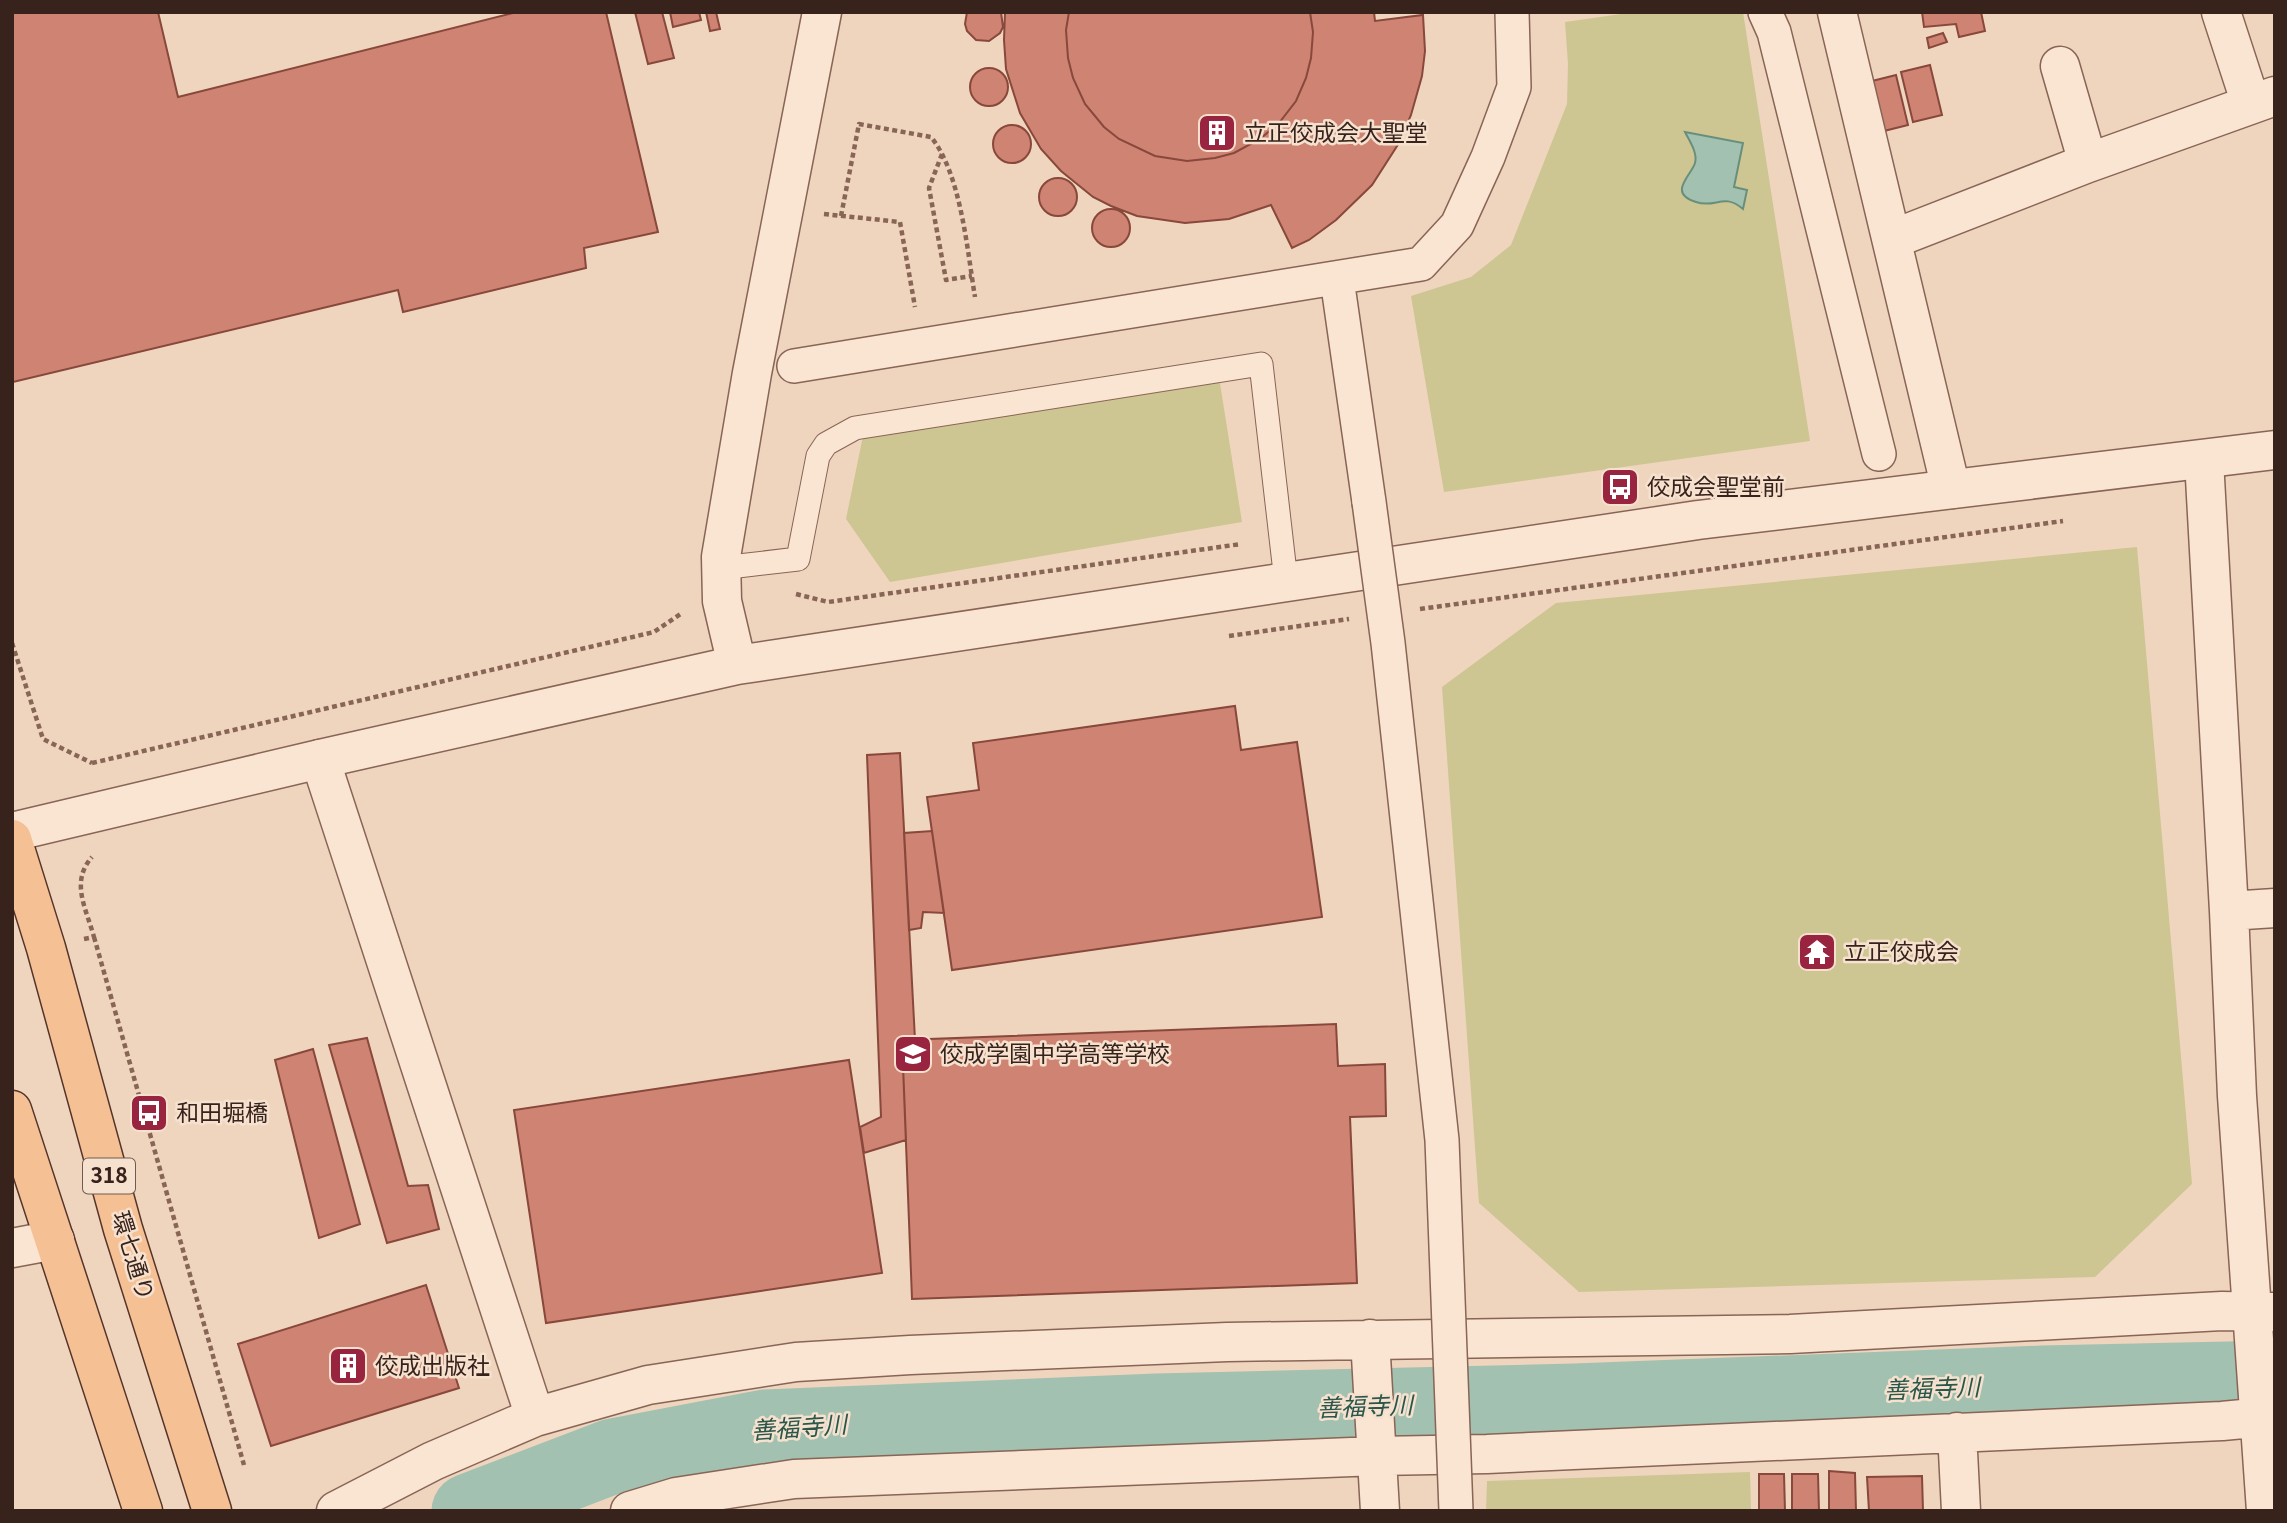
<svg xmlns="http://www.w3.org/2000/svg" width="2287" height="1523" font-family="Georgia,'Noto Sans JP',serif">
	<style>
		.green { fill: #cdc692 }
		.water { fill: #a2c1b0; stroke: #698f7c; stroke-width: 2 }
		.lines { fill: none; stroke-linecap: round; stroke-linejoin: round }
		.river { stroke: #a2c1b0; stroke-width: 75 }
		.building { fill: #cf8372; stroke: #88483b; stroke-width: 2 }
		.service-casing { stroke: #886556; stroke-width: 25 }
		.pedestrian-casing { stroke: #886556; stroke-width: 36 }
		.minor-casing { stroke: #886556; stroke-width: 41 }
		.tertiary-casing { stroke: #886556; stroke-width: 41 }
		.primary-casing { stroke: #55352b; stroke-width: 41 }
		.path { stroke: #886556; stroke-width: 4.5; stroke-dasharray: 5 3.5; stroke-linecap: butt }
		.service { stroke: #fae4d2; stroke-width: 23 }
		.pedestrian { stroke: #fae4d2; stroke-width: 33 }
		.minor { stroke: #fae4d2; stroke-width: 38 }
		.tertiary { stroke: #fae4d2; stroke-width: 38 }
		.primary { stroke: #f5c094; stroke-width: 38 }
		.pedestrian-bridge-casing { stroke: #886556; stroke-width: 36; stroke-linecap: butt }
		.pedestrian-bridge { stroke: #fae4d2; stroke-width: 33 }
		.labels { text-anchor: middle; stroke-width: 5; stroke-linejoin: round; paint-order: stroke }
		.shield { fill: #f6e1ce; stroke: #705b51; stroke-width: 2 }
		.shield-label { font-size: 21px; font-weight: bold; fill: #37221c }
		.poi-label { font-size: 23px; fill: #37221c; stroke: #f6e1ce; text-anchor: start }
		.street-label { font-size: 23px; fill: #37221c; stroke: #f6e1ce }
		.water-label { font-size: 24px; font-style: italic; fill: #2a574a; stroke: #f6e1ce }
	</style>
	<rect width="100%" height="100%" fill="#efd5be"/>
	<!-- green -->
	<path class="green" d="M1635,12H1743L1810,441L1444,492L1411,296L1471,277L1511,245L1567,104L1568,64L1565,22Z
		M1219,377L1242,522L890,582L846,519L863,436Z
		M2137,547L2192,1184L2095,1277L1579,1292L1479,1203L1442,687L1556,603Z
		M1750,1472L1751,1511H1486L1487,1481Z"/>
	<!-- water -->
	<path class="water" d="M1685,132L1743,143L1734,187L1747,190L1743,209C1723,192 1716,209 1696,202C1667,193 1691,176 1695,163C1698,153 1689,140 1685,132Z"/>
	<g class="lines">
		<!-- river -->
		<path class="river" d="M469,1511L613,1456L765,1427L1157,1411L1575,1401L2043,1383L2275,1378"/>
	</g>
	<!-- building -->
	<path class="building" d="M12,12H158L178,97L517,12H606L658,232L584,248L586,268L403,312L398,290L13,382Z
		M635,12H662L674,58L648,64Z
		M670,12H699L701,20L673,27Z
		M706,12H716L720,29L710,31Z
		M967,12H1001L1003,27L1000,33L989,41L976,40L967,31L965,24Z
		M1069,12H1310L1313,32L1311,58L1306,78L1296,101L1279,123L1260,139L1234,153L1215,158L1187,161L1155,156L1119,139L1104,127L1085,104L1073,78L1068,58L1066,30Z
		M1374,12L1375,21L1423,15L1425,51L1422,76L1411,115L1399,143L1372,185L1336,220L1309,240L1292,248L1271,205L1229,219L1185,223L1137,216L1111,206L1093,197L1061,171L1041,149L1020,113L1006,69L1004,40L1005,12Z
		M1922,12H1981L1985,31L1959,37L1956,24L1924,27Z
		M1943,33L1947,42L1929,48L1927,38Z
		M1930,65L1942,115L1913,122L1901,72Z
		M970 87a19 19 0 1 1 38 0a19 19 0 1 1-38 0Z
		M1896,75L1908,125L1880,132L1868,82Z
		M993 144a19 19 0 1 1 38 0a19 19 0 1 1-38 0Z
		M1039 197a19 19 0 1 1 38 0a19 19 0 1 1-38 0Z
		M1092 228a19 19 0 1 1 38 0a19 19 0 1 1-38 0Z
		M1235,706L1241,750L1297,742L1322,917L952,970L927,797L979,790L973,743Z
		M900,753L915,1040H902L906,1140L864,1153L860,1127L881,1117L867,755Z
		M932,831L944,913L923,912L921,928L909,930L904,833Z
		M1336,1024L1338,1066L1385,1064L1386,1116L1350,1117L1357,1283L912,1299L902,1040Z
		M367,1038L408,1186L428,1185L439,1229L387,1243L329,1045Z
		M313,1049L360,1224L319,1238L275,1060Z
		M849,1060L882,1273L546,1323L514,1110Z
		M426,1285L459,1388L271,1446L238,1344Z
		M1829,1471L1855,1473L1856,1511H1829Z
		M1759,1474H1784L1785,1511H1759Z
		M1792,1474H1818L1819,1511H1792Z
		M1922,1476L1923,1511H1869L1867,1477Z"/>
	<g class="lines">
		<defs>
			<path id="service" d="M721,568L798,559L818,456L826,444L855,428L1261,364L1286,581"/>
			<path id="pedestrian" d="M1765,12L1774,32L1879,454
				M1337,279L1369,502
				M794,366L1421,264L1457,225L1488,157L1514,87L1512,12"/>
			<path id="minor" d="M1837,12L1951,489
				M2221,12L2251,104
				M2060,66L2088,163
				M1893,239L2088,163L2275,96
				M2204,460L2229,911L2237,1096L2266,1511
				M320,759L535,1417
				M2229,911L2275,908
				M12,1248L55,1240
				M1370,1339L1380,1511
				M1957,1432L1961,1511
				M336,1511L433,1461L535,1417L648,1385L796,1362L910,1355L1227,1342L1790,1334L2222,1311L2275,1312
				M630,1511L676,1497L794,1479L1377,1456L1487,1454L2222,1421L2275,1416"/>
			<path id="tertiary" d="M737,665L722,601L721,557L752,373L822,12
				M12,832L320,759L737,665L1698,520L2275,450"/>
			<path id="primary" d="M12,839L46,948L123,1229L212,1511
				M12,1110L143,1511"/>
		</defs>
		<!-- service casing -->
		<use href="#service" class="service-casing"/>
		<!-- pedestrian casing -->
		<use href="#pedestrian" class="pedestrian-casing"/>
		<!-- minor casing -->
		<use href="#minor" class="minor-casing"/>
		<!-- tertiary casing -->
		<use href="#tertiary" class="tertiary-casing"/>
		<!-- primary casing -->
		<use href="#primary" class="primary-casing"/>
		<!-- path -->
		<path class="path" d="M942,154L929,188L946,280L972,276
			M824,214L900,222L915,307
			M841,216L859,124L931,137C961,174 967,249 975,297
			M796,594L828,602L1241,544
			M1420,609L2063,521
			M1229,636L1349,619
			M12,643L43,739L92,763
			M92,763L654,632L682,613
			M94,937L244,1465
			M84,939L94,937C86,908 70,882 92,857"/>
		<!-- service -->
		<use href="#service" class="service"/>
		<!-- pedestrian -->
		<use href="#pedestrian" class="pedestrian"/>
		<!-- minor -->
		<use href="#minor" class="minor"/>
		<!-- tertiary -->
		<use href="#tertiary" class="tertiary"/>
		<!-- primary -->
		<use href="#primary" class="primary"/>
		<defs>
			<path id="pedestrian-bridge" d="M1369,502L1388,643L1442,1140L1456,1511"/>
		</defs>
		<!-- pedestrian-bridge casing -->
		<use href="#pedestrian-bridge" class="pedestrian-bridge-casing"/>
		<!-- pedestrian-bridge -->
		<use href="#pedestrian-bridge" class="pedestrian-bridge"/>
	</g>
	<!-- icons -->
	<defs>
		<symbol id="building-square" viewBox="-11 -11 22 22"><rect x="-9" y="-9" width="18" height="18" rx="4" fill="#992440" stroke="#f6e1ce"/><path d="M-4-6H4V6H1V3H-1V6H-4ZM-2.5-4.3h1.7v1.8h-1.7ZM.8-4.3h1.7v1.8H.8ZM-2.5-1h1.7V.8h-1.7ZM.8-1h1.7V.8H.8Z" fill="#fff"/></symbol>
		<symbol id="bus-square" viewBox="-11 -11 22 22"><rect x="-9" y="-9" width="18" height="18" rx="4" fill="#992440" stroke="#f6e1ce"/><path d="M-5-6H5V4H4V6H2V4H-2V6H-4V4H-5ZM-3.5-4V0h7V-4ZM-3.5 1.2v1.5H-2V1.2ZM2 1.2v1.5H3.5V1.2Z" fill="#fff"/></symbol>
		<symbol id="temple-square" viewBox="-11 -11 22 22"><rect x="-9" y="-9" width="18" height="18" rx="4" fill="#992440" stroke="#f6e1ce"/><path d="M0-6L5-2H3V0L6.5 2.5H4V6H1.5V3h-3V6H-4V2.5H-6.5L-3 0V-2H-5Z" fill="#fff"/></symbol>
		<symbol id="school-square" viewBox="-11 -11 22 22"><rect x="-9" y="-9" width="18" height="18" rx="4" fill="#992440" stroke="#f6e1ce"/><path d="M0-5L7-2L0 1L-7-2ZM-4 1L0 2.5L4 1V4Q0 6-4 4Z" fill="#fff"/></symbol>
	</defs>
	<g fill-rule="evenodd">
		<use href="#building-square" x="1195" y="111" width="44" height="44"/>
		<use href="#bus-square" x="1598" y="465" width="44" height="44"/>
		<use href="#temple-square" x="1795" y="930" width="44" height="44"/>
		<use href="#school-square" x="891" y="1032" width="44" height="44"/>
		<use href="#bus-square" x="127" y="1091" width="44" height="44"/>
		<use href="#building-square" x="326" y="1344" width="44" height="44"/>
	</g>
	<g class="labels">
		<!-- shield labels -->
		<rect class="shield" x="83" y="1158.5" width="52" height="35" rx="5"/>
		<g class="shield-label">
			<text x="109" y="1183">318</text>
		</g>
		<!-- poi labels -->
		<g class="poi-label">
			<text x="1244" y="141">立正佼成会大聖堂</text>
			<text x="1647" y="495">佼成会聖堂前</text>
			<text x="1844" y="960">立正佼成会</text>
			<text x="940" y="1062">佼成学園中学高等学校</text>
			<text x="176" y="1121">和田堀橋</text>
			<text x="375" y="1374">佼成出版社</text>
		</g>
		<!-- street labels -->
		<g class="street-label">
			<text transform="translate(133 1256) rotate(73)" y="8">環七通り</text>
		</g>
		<!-- water labels -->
		<g class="water-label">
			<text transform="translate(1932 1389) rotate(-2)" y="8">善福寺川</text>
			<text transform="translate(1365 1407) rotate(-2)" y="8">善福寺川</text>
			<text transform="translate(799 1428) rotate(-4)" y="8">善福寺川</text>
		</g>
	</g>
	<!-- border -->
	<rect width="2287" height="1523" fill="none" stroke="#37221c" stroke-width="28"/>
</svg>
